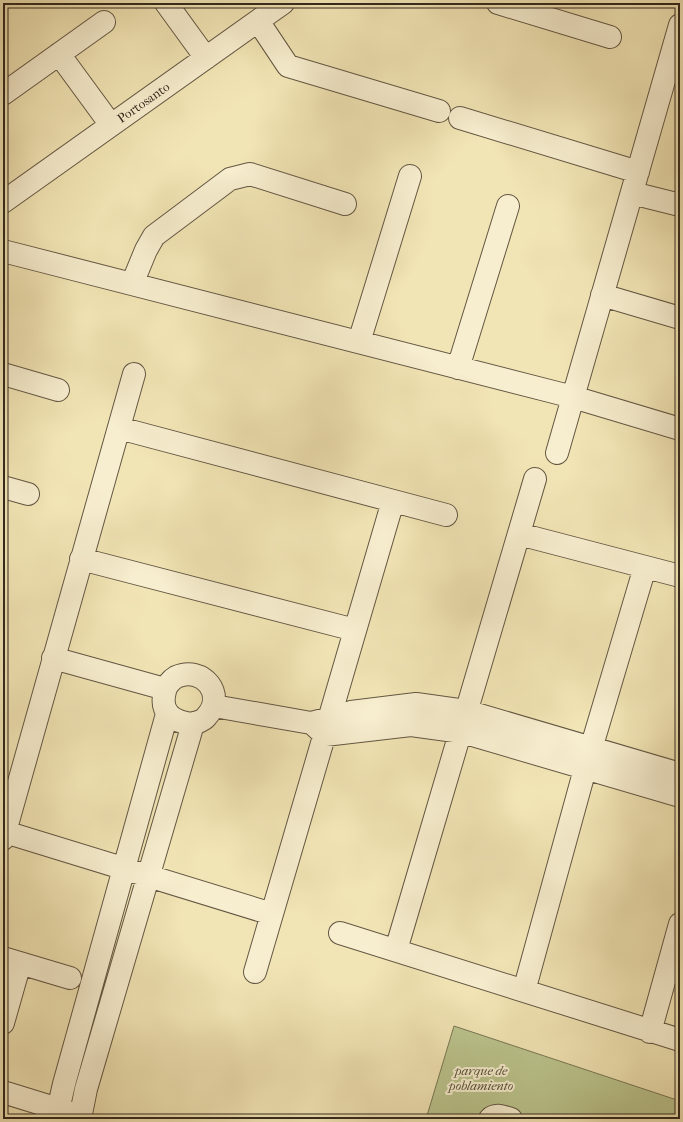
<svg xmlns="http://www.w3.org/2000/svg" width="683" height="1122" font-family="'IM FELL French Canon',serif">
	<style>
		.green { fill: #bbc48d; stroke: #777655 }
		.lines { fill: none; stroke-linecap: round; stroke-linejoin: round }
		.minor-casing { stroke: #635743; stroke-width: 24 }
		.minor { stroke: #f7eecf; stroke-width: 22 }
		.labels { text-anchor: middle; stroke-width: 4; stroke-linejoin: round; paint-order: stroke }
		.street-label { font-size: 13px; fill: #33281d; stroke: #f7eecf }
		.park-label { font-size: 13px; font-style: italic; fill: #554f39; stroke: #f7eecf }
	</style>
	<rect width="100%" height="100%" fill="#f2e5b5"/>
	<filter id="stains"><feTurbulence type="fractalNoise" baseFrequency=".005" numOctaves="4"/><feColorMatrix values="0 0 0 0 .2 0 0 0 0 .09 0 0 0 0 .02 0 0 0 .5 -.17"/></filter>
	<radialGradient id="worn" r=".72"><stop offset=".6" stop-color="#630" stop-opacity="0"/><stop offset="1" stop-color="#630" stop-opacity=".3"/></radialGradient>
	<!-- green -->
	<path class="green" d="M454,1026L680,1101V1119H426Z"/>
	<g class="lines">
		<defs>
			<path id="minor" d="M166,3L206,58
				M498,3L610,37
				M258,21L288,66L439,111
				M59,54L111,125
				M3,94L104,22
				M460,118L638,172
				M632,193L680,205
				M3,202L283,3
				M3,251L573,397L680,429
				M132,284L146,250L154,236L230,179L250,174L345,204
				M602,295L680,318
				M359,342L410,176
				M458,368L508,206
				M3,374L58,390
				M119,428L446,515
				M557,453L680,25
				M3,487L28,494
				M519,534L680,576
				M81,559L355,630
				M53,658L165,689
				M214,706L311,723L351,712L416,704L466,711L680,774
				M315,726L325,735L411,725L462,732L680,796
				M5,832L272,914
				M3,839L134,374
				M340,933L680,1040
				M396,950L535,479
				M3,958L70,978
				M255,972L393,501
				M524,991L585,769L645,567
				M3,1023L20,963
				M650,1032L680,924
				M3,1092L71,1113
				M56,1119L64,1084L167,714
				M80,1119L86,1089L193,724C197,722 203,721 206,717C227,695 203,665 176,677C171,680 166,686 165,691C159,713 173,722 193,724
				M490,1119C496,1113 504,1117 511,1119"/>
		</defs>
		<!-- minor casing -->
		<use href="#minor" class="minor-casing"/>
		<!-- minor -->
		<use href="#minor" class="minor"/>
	</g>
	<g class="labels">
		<!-- street labels -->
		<g class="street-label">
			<text transform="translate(143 102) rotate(-35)" y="5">Portosanto</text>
		</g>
		<!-- park labels -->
		<g class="park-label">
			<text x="481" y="1075">parque de<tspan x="481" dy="15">poblamiento</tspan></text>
		</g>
	</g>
	<!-- margin -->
	<rect width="683" height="1122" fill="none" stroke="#f2e5b5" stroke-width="16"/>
	<rect x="4" y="4" width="675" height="1114" fill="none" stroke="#33281d" stroke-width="2"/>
	<rect x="8" y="8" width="667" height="1106" fill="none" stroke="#33281d"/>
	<rect width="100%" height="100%" filter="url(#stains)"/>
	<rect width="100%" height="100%" fill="url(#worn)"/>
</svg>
